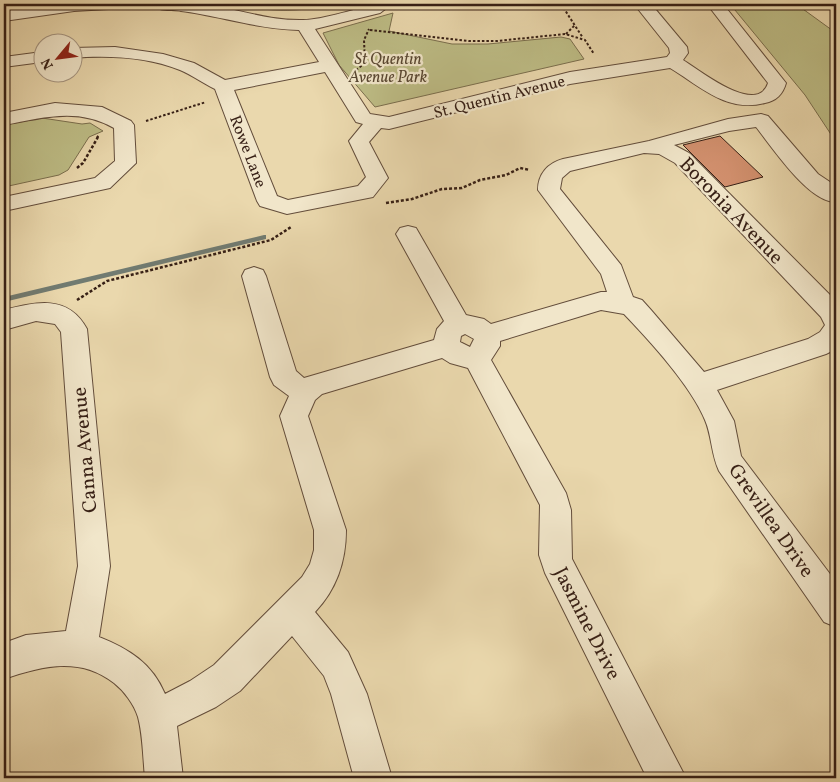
<svg xmlns="http://www.w3.org/2000/svg" width="840" height="782" font-family="Vollkorn,serif">
	<style>
		.green { fill: #bdbc85; stroke: #7a6e4d }
		.lines { fill: none; stroke-linecap: round; stroke-linejoin: round }
		.stream { fill: #717b71; fill-rule: evenodd }
		.building { fill: #d2906e; stroke: #361f15 }
		.minor-casing { stroke: #634d3b; stroke-width: 2 }
		.path-far1 { stroke: #361f15; stroke-width: 2; stroke-dasharray: 2.5 2; stroke-linecap: butt }
		.path { stroke: #361f15; stroke-width: 2.5; stroke-dasharray: 3 2; stroke-linecap: butt }
		.minor { fill: #f1e6ca; fill-rule: evenodd }
		.labels { text-anchor: middle; stroke-width: 4.5; stroke-linejoin: round; paint-order: stroke }
		.far-park-label { font-size: 16px; font-style: italic; fill: #584631; stroke: #f1e6ca }
		.far-street-label { font-size: 16px; fill: #361f15; stroke: #f1e6ca }
		.street-label { font-size: 20px; fill: #361f15; stroke: #f1e6ca }
	</style>
	<rect width="100%" height="100%" fill="#ead8ad"/>
	<filter id="stains"><feTurbulence type="fractalNoise" baseFrequency=".004" numOctaves="4"/><feColorMatrix values="0 0 0 0 .2 0 0 0 0 .09 0 0 0 0 .02 0 0 0 .5 -.17"/></filter>
	<radialGradient id="worn" r=".72"><stop offset=".6" stop-color="#630" stop-opacity="0"/><stop offset="1" stop-color="#630" stop-opacity=".3"/></radialGradient>
	<!-- green -->
	<path class="green" d="M229,4H347C307,11 268,13 229,4Z
		M730,4H796L836,33V142L805,95Z
		M393,13L389,31L452,44H488L561,37L570,39L584,59L375,107L339,65L323,33Z
		M42,118L82,124L90,123L103,131L89,137L68,170L59,175L4,187V125Z"/>
	<g class="lines">
		<!-- stream -->
		<path class="stream" d="M264,235H266V239L4,302V297Z"/>
	</g>
	<!-- building -->
	<path class="building" d="M720,136L763,177L725,187L683,145Z"/>
	<g class="lines">
		<defs>
			<path id="minor" d="M55,4H116L108,9L74,11L4,21V11Z
				M152,4C167,3 186,2 201,4C235,8 268,21 303,20C333,19 361,4 392,4L380,13L315,29L370,114L389,117L570,72L667,57L670,53L669,48L634,4H651L687,47L688,53L683,60C698,69 757,117 768,83L707,4H723L786,83C783,94 776,101 765,103C726,113 700,86 670,68L570,84L389,129L381,128L369,142L388,178L373,197L287,214L260,206L257,201L215,89C203,83 192,75 180,70C148,57 107,55 72,58V48L115,47L163,54L194,63L225,80L319,62L299,30C258,29 220,16 181,11C172,9 157,12 152,4ZM325,72L356,122L363,124L349,141L366,177L358,186L288,200L277,196L234,90Z
				M42,52V62L4,67V57Z
				M55,103L102,107L131,121L134,125L136,163L110,188L4,211V197L95,178L115,161L114,128C76,107 44,118 4,125V113Z
				M761,114L768,116L818,174L836,186V202C809,203 772,147 756,127L729,131L674,145L689,153L836,301V349L826,354L717,390L734,421L741,456L836,582V627L824,622L719,471C711,454 712,436 705,420C691,386 650,341 624,314L601,310L500,341V346L491,360L566,493L571,510L572,559L686,778H647L545,573L539,555L540,505L468,368L450,363L442,358L322,394L315,400L308,416L346,530C346,560 337,589 315,612L348,652L367,694L392,778H354L331,694L324,676L292,636L240,691L216,707L177,726L183,778H145C143,758 143,736 138,717C134,704 124,691 114,683C80,656 41,666 4,679V643L26,635L66,631L78,566L61,332L55,324L36,321L4,330V310C36,302 68,294 87,329L110,566L99,637C129,649 152,663 165,694L190,681L214,665L302,577L310,564L314,550V530L280,416L289,396L274,385L270,377L242,276L245,270L254,267L263,270L266,276L296,371L304,378L434,340L437,329L444,321L396,234L400,228L408,226L416,228L466,315L484,319L491,324L601,292H607L601,274L538,190C538,174 548,163 563,159L649,141L728,119ZM644,153L659,154L675,163L821,317L825,325L820,332L808,339L704,372L651,310L642,300L633,297L621,265L560,189L562,178L570,171ZM465,334L474,339L470,347L460,342L461,336Z"/>
		</defs>
		<!-- minor casing -->
		<use href="#minor" class="minor-casing"/>
		<!-- path-far1 -->
		<path class="path-far1" d="M561,4L583,38
			M370,30L469,41H497L565,34L585,40L594,54
			M566,34L575,25
			M356,70L365,63L364,40L369,29
			M146,121L206,102
			M97,138L99,134"/>
		<!-- path -->
		<path class="path" d="M77,168L83,163L98,137
			M386,203L412,199L442,189L462,188L480,180L506,175L520,168L530,170
			M77,300L107,281L271,240L291,227"/>
		<!-- minor -->
		<use href="#minor" class="minor"/>
	</g>
	<g class="labels">
		<!-- far-park labels -->
		<g class="far-park-label">
			<text x="388" y="64">St Quentin<tspan x="388" dy="18">Avenue Park</tspan></text>
		</g>
		<!-- far-street labels -->
		<g class="far-street-label">
			<text transform="translate(499 96) rotate(-14)" y="6">St. Quentin Avenue</text>
			<text transform="translate(249 151) rotate(69)" y="6">Rowe Lane</text>
		</g>
		<!-- street labels -->
		<g class="street-label">
			<text transform="translate(732 210) rotate(46)" y="7">Boronia Avenue</text>
			<text transform="translate(84 450) rotate(-95)" y="7">Canna Avenue</text>
			<text transform="translate(772 520) rotate(55)" y="7">Grevillea Drive</text>
			<text transform="translate(588 623) rotate(63)" y="7">Jasmine Drive</text>
		</g>
	</g>
	<!-- margin -->
	<rect width="840" height="782" fill="none" stroke="#ead8ad" stroke-width="20"/>
	<rect x="5" y="5" width="830" height="772" fill="none" stroke="#361f15" stroke-width="2.5"/>
	<rect x="10" y="10" width="820" height="762" fill="none" stroke="#361f15"/>
	<!-- north arrow -->
	<g transform="translate(58 58) rotate(241)"><circle r="24" fill="#f1e6ca" stroke="#a69682"/>
	<path d="M0-4L9 19L0 12L-9 19Z" fill="#8f2418"/>
	<text y="-8" font-size="14" font-weight="bold" text-anchor="middle" fill="#361f15">N</text>
	</g>
	<rect width="100%" height="100%" filter="url(#stains)"/>
	<rect width="100%" height="100%" fill="url(#worn)"/>
</svg>
